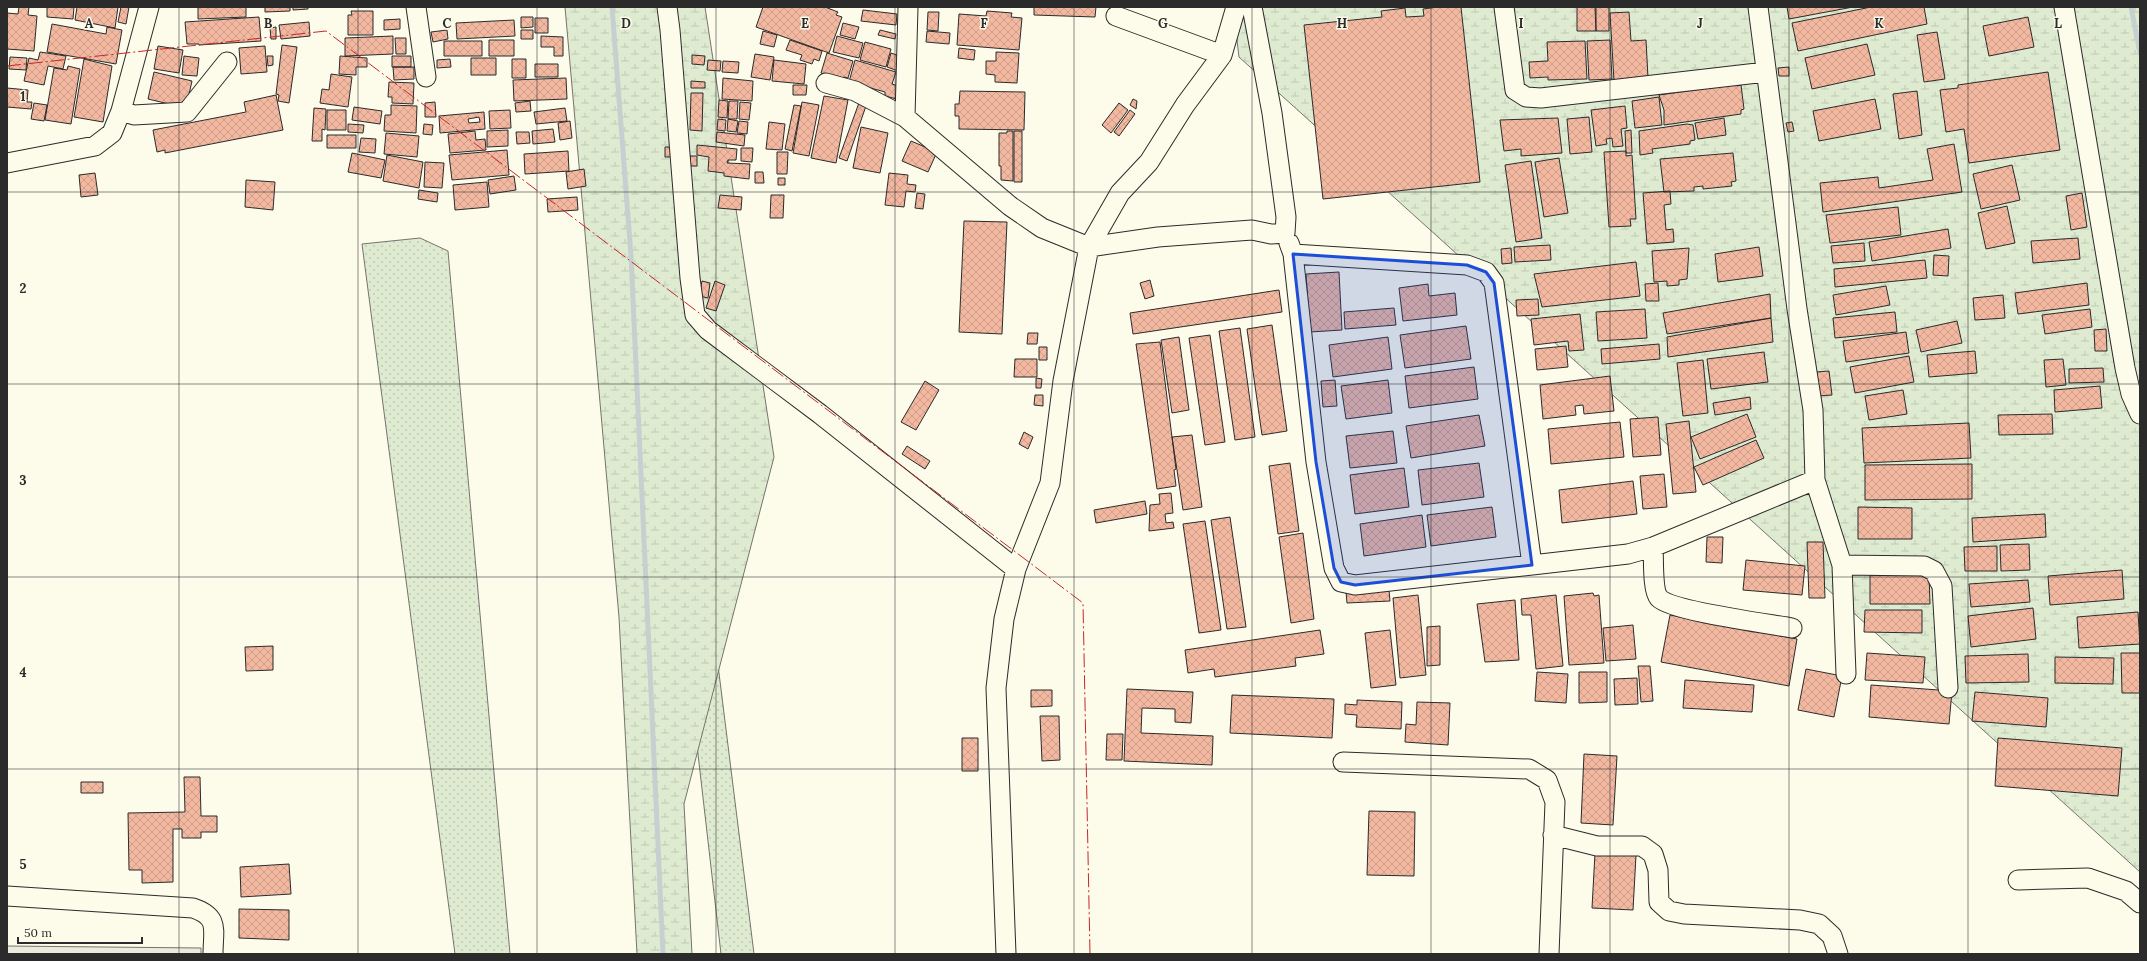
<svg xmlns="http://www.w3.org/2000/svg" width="2147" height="961" font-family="Lora,serif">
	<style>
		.grass { fill: url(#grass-dots); stroke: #74746e }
		.wetland { fill: url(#wetland-marsh); stroke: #74746e }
		.parking { fill: #eceadb; stroke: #74746e }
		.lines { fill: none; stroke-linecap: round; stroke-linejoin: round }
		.stream { stroke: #c7d0d0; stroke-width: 5 }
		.building { fill: url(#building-cross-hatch); stroke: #2b2b2b; fill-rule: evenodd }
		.minor-casing { stroke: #2b2b2b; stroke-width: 21 }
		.minor { stroke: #fdfbea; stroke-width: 19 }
		.power { stroke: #c62828; stroke-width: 1; stroke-dasharray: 14 3 2 3; stroke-linecap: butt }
		.marked { fill: #1d4ed8; fill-opacity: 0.2; stroke: #1d4ed8; stroke-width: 3; stroke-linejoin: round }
		.grid { fill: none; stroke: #2b2b2b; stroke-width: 1; stroke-opacity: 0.55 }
		.grid-label { font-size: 13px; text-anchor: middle; font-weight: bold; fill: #2b2b2b; stroke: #fdfbea; stroke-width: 3; stroke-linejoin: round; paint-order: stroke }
	</style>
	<defs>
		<pattern id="grass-dots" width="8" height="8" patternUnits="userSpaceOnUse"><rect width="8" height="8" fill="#deebd1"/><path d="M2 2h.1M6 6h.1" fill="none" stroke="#bfcab4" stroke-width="1.8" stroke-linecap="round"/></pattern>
		<pattern id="wetland-marsh" width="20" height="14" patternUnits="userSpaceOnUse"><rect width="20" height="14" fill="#deebd1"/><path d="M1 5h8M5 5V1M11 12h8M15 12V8" fill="none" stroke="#bfcab4"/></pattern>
		<pattern id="building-cross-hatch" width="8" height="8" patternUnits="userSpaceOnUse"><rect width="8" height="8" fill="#f2b8a0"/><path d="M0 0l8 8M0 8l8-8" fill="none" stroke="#d09e8a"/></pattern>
	</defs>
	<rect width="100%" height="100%" fill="#fdfbea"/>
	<!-- grass -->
	<path class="grass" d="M612,7H636L754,954H721Z
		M420,238L448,251L510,954H455L362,244Z"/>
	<!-- wetland -->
	<path class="wetland" d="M565,7H705L774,457L684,804L692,954H637L619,617Z
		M1233,7H2140V872L1239,57Z"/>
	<!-- parking -->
	<path class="parking" d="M7,946L201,948V954H7Z"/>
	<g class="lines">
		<!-- stream -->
		<path class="stream" d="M612,7L631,256L663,954
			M2131,7L2140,53"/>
	</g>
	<!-- building -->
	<path class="building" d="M19,7H29L28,15L37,16L34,51L7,49V13L18,14Z
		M47,7H74L73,19L47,17Z
		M77,7H118L115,28L75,20Z
		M121,7H129L126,24L118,22Z
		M198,7H246V17L198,19Z
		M265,7H290V11L265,12Z
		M293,7H308V9L293,10Z
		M763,7H825L838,12L836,15L842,17L829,53L756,27Z
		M1034,7H1096L1095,17L1034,15Z
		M1438,7H1461L1480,182L1323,199L1304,25L1382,17L1381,11L1405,8L1406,17L1424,16L1423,9Z
		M1577,7H1595L1596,31H1577Z
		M1596,7H1609V31H1596Z
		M1787,7H1853L1789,19Z
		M1871,7H1924L1927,24L1798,51L1792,23Z
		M863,10L897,14L896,25L861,21Z
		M351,11H373V35H348V15H352Z
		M987,11L1012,13L1011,17L1022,18L1019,50L957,45L959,14L986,16Z
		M928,12H939L938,31L927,30Z
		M1629,12L1631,41L1646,40L1648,78L1614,81L1610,13Z
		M259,17L261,41L199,45V44H187L185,22Z
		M521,17H533V27L521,28Z
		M2028,17L2034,47L1989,56L1983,26Z
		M535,18H548V33H535Z
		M400,19V29L384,30V20Z
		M514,20L515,36L457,39L456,23Z
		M309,22L310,36L281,39L279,25Z
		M843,23L859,27L855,39L840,35Z
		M52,24L106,34L107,27L122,30L116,64L47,52Z
		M276,27V39H271L270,28Z
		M447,30L448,39L433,42L431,32Z
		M521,30H533V39H521Z
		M880,30L896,34L895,39L878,35Z
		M763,31L777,35L774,47L760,44Z
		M927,31L950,33L949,44L926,42Z
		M1937,32L1945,79L1924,82L1917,35Z
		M393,36V54L345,56V38Z
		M541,36L563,37V56H554V47H541Z
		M837,36L863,43L859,58L833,52Z
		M395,38H406V54H396Z
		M489,40H514V56H489Z
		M790,40L822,51L819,61L814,59L812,64L800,60L802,55L786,50Z
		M1610,40L1612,79L1589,80L1587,41Z
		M444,41H482V56H444Z
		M1585,41L1587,79L1548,80V77L1530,78L1529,62L1548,61L1547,42Z
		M865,42L891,49L886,67L860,60Z
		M1867,44L1875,75L1812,89L1805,58Z
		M282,45L297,47L289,103L278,101L279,95L276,94Z
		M158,46L183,50L179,73L154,69Z
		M265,46L267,72L241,74L239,48Z
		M959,48L975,50L974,60L958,58Z
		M40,52L66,56L63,69L48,66L44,85L24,81L29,58L38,60Z
		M996,52L1019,53L1017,83L995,82V75L986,74V61H996Z
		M827,53L853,61L848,78L844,77L843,80L821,73Z
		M891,53L902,57L898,71L887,67Z
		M755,54L774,57L770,80L751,77Z
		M692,55L705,56L704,65L692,64Z
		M184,56L199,58L197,76L182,75Z
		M267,56H273V65L268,66Z
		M340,56L367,58V67H356V75L339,74Z
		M392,56H411V67H392Z
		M10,57L27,58L26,70L9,69Z
		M471,58H496V75H471Z
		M84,59L112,66L103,122L74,117Z
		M450,59L451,67L437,68V60Z
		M512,59H526V78H512Z
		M708,60L721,61L720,71L707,70Z
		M774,60L806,64L804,84L772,81Z
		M855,60L896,72L892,84L901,87L897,99L885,96V92L849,82Z
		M723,61L739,62L738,73L722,72Z
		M535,64H558V77H535Z
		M68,66L80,69L71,124L45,120L54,68L67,70Z
		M393,67H414V79L394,80Z
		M1789,67V76H1779L1778,68Z
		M154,72L192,81L186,108L148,99Z
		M2048,72L2060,150L1969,163L1964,129L1946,132L1940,90L1958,88V85Z
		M331,74L352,77L348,107L320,103L322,89L329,90Z
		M566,78L567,99L514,101L513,80Z
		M723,78L753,81L752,101L722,99Z
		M691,81L705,82V88H691Z
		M389,82L414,83L413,104L392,103V97H388Z
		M1737,84V86L1741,85L1744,109L1741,110V114L1664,125V110L1659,95Z
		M793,85H807L806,95H793Z
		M7,88L28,90L27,102H32L31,109L7,107Z
		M960,91L1025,92L1024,130L959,129V116H955V104H959Z
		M1917,91L1922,135L1899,139L1893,94Z
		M691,93H703L702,131L690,130Z
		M276,95L283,130L165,153V150L157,152L153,130L246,112L244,102Z
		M824,96L848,100L836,163L811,158Z
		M1659,97L1662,125L1635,128L1632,101Z
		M1133,99L1137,101L1136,109L1130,105Z
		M1875,99L1881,129L1819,141L1813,111Z
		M719,100L728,101L727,118L718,117Z
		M860,100L867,103L847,161L839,158Z
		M530,101L531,111L516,112L515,103Z
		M729,101H738L737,119H728Z
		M435,102L436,117H425V103Z
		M740,102L751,103L749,120L739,119Z
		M802,102L819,105L809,156L793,153Z
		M34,103L47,105L44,121L31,119Z
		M1119,103L1128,110L1111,133L1102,125Z
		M391,105L417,106L416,133L384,131L385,115H391Z
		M794,105L801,106L792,151L785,149Z
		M1625,106L1627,128L1621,129L1623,146L1613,147L1612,138L1606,139L1607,144L1596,146L1591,110Z
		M354,107L382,111L380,124L352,120Z
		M314,108L326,109L325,130L322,129V141H312Z
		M565,108L567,121L536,124L534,112Z
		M327,110H346V130H327Z
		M510,110L511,128L490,129L489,111Z
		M1130,110L1135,114L1119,136L1114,132Z
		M484,112L485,129L440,133L439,116ZM479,117L480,122L469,123L468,119Z
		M1589,117L1592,152L1570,154L1567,119Z
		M1558,118L1562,153L1521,156V149L1504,151L1500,120Z
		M1724,118L1726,135L1698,139L1695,123Z
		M718,119L726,120L725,131L717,130Z
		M728,119L738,121L736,132L727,131Z
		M570,121L572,138L560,140L558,123Z
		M739,121L748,122L747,134L737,133Z
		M769,122L785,124L782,150L766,149Z
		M1792,122L1794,131L1788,132L1786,123Z
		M348,124L364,125L363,133L348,132Z
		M424,124L433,125L432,135L423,134Z
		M1687,124L1693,125L1695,140L1690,141V144L1652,149L1653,153L1640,155L1639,131Z
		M861,127L888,133L880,173L853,168Z
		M553,129L555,142L533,144L532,131Z
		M508,130V146L487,147V131Z
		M1631,130L1632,153H1626L1625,131Z
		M475,131L476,140L485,139L486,150L450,153L448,134Z
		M1007,131H1013V181L1001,180V166H999V133H1007Z
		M1014,131H1022V182H1014Z
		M516,132H529L530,143L517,144Z
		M717,132L745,135L744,146L716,142Z
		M386,133L419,136L417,157L384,154Z
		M327,135H356V148H327Z
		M361,138L376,139L375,153L359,152Z
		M911,141L937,152L928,172L902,161Z
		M1954,144L1962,192L1823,212L1820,183L1878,177L1879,188L1933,180L1927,149Z
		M697,145L737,149L736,160H728L727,163L750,164L749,179L724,176V173L708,171L709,157L697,155Z
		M665,147H672L673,157H665Z
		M741,148H753L752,162L741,161Z
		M507,150L509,175L452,180L449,155Z
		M568,151L569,171L525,174L524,154Z
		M1626,151V156L1632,155L1636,219H1630L1631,226L1609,227L1604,152Z
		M777,152H788L787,174H777Z
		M352,153L385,160L381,178L348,172Z
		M1733,153L1736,181L1731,182L1732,186L1703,189V186L1694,187V191L1664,192L1660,159Z
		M387,155L423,162L419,188L383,181Z
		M690,156H697V166H690Z
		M1559,158L1568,213L1544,217L1535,162Z
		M1531,161L1542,238L1516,242L1505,165Z
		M425,162L444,163L442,188L424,187Z
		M2012,165L2020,200L1981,209L1973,174Z
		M584,169L586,186L568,189L566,172Z
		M755,172H763L764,183H755Z
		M95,173L98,195L81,197L79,175Z
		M889,173L908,175L907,184L916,185L915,192L906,191L904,207L885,205Z
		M514,176L516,190L490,194L488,180Z
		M778,178H785V185H778Z
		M246,180L275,182L273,210L245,207Z
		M487,182L489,207L455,210L453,185Z
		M419,190L438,193L437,202L418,199Z
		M1670,191L1671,204L1664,205L1666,230L1673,229L1674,242L1647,244L1643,193Z
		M917,193L925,194L923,209L915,208Z
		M2082,193L2087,227L2071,230L2066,196Z
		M720,195L742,197L741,210L718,208Z
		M771,195H784L783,218H770Z
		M577,197L578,210L548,212L547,199Z
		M2007,206L2015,243L1986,249L1978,213Z
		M1898,207L1901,235L1830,243L1826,215Z
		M964,221L1007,222L1002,334L959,332Z
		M1948,229L1951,248L1872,261L1869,242Z
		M2078,238L2080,259L2033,263L2031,241Z
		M1864,243L1865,261L1833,263L1831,246Z
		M1550,245L1551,260L1515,262L1514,247Z
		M1759,247L1763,276L1718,282L1715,254Z
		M1511,248L1512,263L1502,264L1501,249Z
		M1689,248L1687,279L1679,280V285L1667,286V281L1654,282L1652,251Z
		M1934,255L1949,256L1948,276L1933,275Z
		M1925,260L1927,278L1835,287L1834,269Z
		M1636,262L1640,296L1542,307L1534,274Z
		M1339,272L1342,330L1310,332L1306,274Z
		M1150,280L1154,296L1145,299L1140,283Z
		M702,281L710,283L708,298L699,296Z
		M715,281L725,285L716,311L706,308Z
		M1658,283L1659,301H1646L1645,284Z
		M2087,283L2089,305L2018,314L2015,293Z
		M1428,284L1429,296L1455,293L1457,315L1403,321L1399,288Z
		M1886,286L1890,305L1836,315L1833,295Z
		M1279,290L1282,312L1133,334L1130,313Z
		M1770,294L1771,318L1667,334L1663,313Z
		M2003,295L2005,318L1975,320L1973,298Z
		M1538,299L1539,315L1517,316L1516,300Z
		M1394,308L1396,325L1345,329L1344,312Z
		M1645,309L1647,338L1598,341L1596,312Z
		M2090,309L2092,327L2045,334L2042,315Z
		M1895,312L1897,332L1835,338L1833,318Z
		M1580,314L1584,350L1569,351L1568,341L1534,345L1531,319Z
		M1771,318L1773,342L1668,357L1667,337Z
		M1957,321L1962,343L1921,352L1916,330Z
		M1272,325L1287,431L1262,435L1247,329Z
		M1466,326L1471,359L1405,368L1400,335Z
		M1240,328L1255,437L1235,440L1219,331Z
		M2106,329L2107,351H2095L2094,330Z
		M1906,332L1909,353L1846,362L1843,341Z
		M1028,333H1038L1037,344H1027Z
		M1210,335L1225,442L1205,445L1189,338Z
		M1179,337L1189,410L1172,413L1161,340Z
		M1388,337L1392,369L1333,377L1329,345Z
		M1160,342L1176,469L1174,470L1176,486L1157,489L1136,344Z
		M1659,344L1660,359L1602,364L1601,349Z
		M1566,346L1568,367L1537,370L1535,349Z
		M1039,347H1047V360H1039Z
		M1975,351L1977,373L1929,377L1927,355Z
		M1764,352L1768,382L1711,389L1707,359Z
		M1909,356L1914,382L1855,393L1850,367Z
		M1015,359H1037V377H1014Z
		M2063,359L2066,385L2046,387L2044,360Z
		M1703,360L1708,413L1683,416L1677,363Z
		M1474,367L1478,399L1409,408L1405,376Z
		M2103,368L2104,382L2069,383V369Z
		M1829,371L1832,395L1818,396L1816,372Z
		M1610,376L1614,411L1584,414L1583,405L1575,406L1576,415L1543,419L1540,385Z
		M1036,378L1042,379L1041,388H1036Z
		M1335,380L1337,406L1323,407L1321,381Z
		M1388,380L1392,413L1346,419L1341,386Z
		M925,381L939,390L916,430L901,422Z
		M2100,386L2102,408L2055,412L2054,390Z
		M1903,390L1907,414L1869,420L1865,396Z
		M1035,395H1043V406L1034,405Z
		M1750,397L1751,409L1715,415L1713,403Z
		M1747,414L1756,437L1700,459L1691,437Z
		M2052,414L2053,434L1999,435L1998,415Z
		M1479,415L1485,446L1411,458L1406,426Z
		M1658,417L1661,455L1633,457L1630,419Z
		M1689,421L1696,492L1673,494L1666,424Z
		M1620,422L1624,457L1551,464L1548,429Z
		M1969,423L1971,458L1864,463L1862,428Z
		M1393,431L1397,463L1350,468L1346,436Z
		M1024,432L1033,437L1028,449L1019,444Z
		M1192,435L1202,507L1183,510L1172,437Z
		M1756,440L1764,458L1703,485L1694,467Z
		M907,446L930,461L925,469L902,454Z
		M1290,463L1299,531L1278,534L1269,466Z
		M1479,463L1484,497L1422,505L1418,470Z
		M1972,464V499L1865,500V465Z
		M1404,468L1409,507L1355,514L1350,475Z
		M1664,474L1667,507L1643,509L1640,476Z
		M1633,481L1637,514L1562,523L1559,490Z
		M1171,493L1173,513L1165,514L1166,523L1173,522L1174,528L1149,531L1150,505L1160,504L1159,494Z
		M1145,501L1147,514L1096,523L1094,510Z
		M1492,507L1496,537L1431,546L1427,515Z
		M1858,507L1912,508V539H1858Z
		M2045,514L2046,537L1973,542L1972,518Z
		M1422,515L1426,547L1364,556L1360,524Z
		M1230,517L1246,627L1227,629L1211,520Z
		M1205,521L1221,630L1199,633L1183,524Z
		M1303,533L1314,619L1291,623L1279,537Z
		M1707,537H1723L1722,563L1706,562Z
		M1807,542H1823L1825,598H1809Z
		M2029,544L2030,570L2001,571L2000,545Z
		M1997,546V571H1965L1964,547Z
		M1746,560L1805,566L1802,595L1743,590Z
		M2122,570L2124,599L2050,605L2048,576Z
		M1870,575H1929L1930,604H1870Z
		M2028,580L2030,602L1971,607L1969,584Z
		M1389,590L1390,601L1347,603L1346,592Z
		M1593,593L1594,596L1599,595L1604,663L1569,665L1564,596Z
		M1418,595L1426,675L1400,678L1393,598Z
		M1556,595L1563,666L1536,669L1531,615H1522L1521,599Z
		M1515,600L1519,660L1485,662L1477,604Z
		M2033,608L2036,639L1971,647L1968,616Z
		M1865,610H1922V633L1864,632Z
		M2138,612L2140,644L2079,648L2077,617Z
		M1670,615L1797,639L1789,686L1661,662Z
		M1633,625L1636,659L1606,661L1603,628Z
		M1440,626V665L1427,666V627Z
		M1320,630L1324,654L1295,658L1296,666L1215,677L1214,669L1188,673L1185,650Z
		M1390,630L1396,685L1371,688L1365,633Z
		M273,646V670L246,671L245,647Z
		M1867,653L1925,657L1923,683L1865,680Z
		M2121,653H2140V693H2122Z
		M2028,654L2029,682L1966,683L1965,656Z
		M2055,657L2114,658L2113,684L2055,683Z
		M1638,666H1650L1653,701L1641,702Z
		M1806,669L1842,676L1834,717L1798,710Z
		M1537,672L1568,674L1566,703L1535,701Z
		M1579,672H1607V702L1579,703Z
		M1637,678L1638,704L1615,705L1614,679Z
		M1685,680L1754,685L1752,712L1683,708Z
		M1871,685L1952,691L1949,724L1869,717Z
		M1127,689L1193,692L1191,723L1175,722V709L1142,708L1141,733L1213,736L1212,765L1124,761Z
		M1031,690H1052V706L1031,707Z
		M1975,692L2048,698L2046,727L1972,721Z
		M1232,695L1334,699L1332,738L1230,733Z
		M1357,700L1402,702L1401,729L1356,727L1357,715L1345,714V704L1357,705Z
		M1417,702L1450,703L1448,745L1405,742L1406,724L1416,725Z
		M1040,716H1059L1060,760L1042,761Z
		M1107,734H1123L1122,760H1106Z
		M962,738H978V771H962Z
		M1998,738L2122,748L2118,796L1995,786Z
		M1584,754L1617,756L1613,825L1581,823Z
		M184,777H200L201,816H217V832H201V838H182V829H173V882L142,883V870H129L128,813L185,812Z
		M81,782H103V793H81Z
		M1369,811L1415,812L1414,876L1367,875Z
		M1595,853L1636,855L1633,910L1592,908Z
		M289,864L291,894L241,897L240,867Z
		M239,909L289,910V940L239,938Z"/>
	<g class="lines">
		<defs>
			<path id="minor" d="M416,7L426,77
				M667,7L670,30L690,278L695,315L708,330L820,414L1016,569
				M1504,7L1515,90L1526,97L1541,98L1766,72
				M1758,7L1797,309L1813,410L1815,480L1842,565L1846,674
				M2064,7L2125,368L2131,394L2140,414
				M1116,16L1222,55
				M826,83L855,91L905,117L1010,206L1042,228L1089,247L1120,193L1149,162L1185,105L1222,55L1236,7
				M121,111L134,115L187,112L227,62
				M905,117L908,7
				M7,163L95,146L112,133L121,111L149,7
				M1289,243L1293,254L1316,462L1334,568L1341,582L1355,585L1532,565
				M1293,254L1467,265L1486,272L1494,283L1532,565L1628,554L1653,547L1815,480
				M1653,547C1654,558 1652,590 1659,598C1671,611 1770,624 1792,628
				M1842,565L1924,566L1934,571L1942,586L1948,688
				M1343,762L1529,769L1547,780L1555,802L1549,954
				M1553,835L1597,846H1642L1653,854L1658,870L1659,902L1669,911L1684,914L1800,920L1819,924L1832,936L1838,954
				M2018,880L2088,878L2126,891L2140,903
				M7,896L193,908C220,917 213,930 213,954
				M1006,954L996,688L1004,619L1016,569L1050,483L1063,381L1089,247L1158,237L1252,230L1271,234L1285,233L1286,217L1272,113L1252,7"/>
		</defs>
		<!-- minor casing -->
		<use href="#minor" class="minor-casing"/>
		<!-- minor -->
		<use href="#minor" class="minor"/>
		<!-- power -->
		<path class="power" d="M7,66L326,31L1083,603L1090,954"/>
	</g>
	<!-- marked area -->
	<path class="marked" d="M1293,254L1467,265L1486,272L1494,283L1532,565L1355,585L1341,582L1334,568L1316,462Z"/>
	<!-- grid -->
	<path class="grid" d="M179,7V954M358,7V954M537,7V954M716,7V954M895,7V954M1074,7V954M1252,7V954M1431,7V954M1610,7V954M1789,7V954M1968,7V954M7,192H2140M7,384H2140M7,577H2140M7,769H2140"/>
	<g class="grid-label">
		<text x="89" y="28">A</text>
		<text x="268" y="28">B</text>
		<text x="447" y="28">C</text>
		<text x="626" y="28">D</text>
		<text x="805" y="28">E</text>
		<text x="984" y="28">F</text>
		<text x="1163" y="28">G</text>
		<text x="1342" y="28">H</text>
		<text x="1521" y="28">I</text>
		<text x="1700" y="28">J</text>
		<text x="1879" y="28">K</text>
		<text x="2058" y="28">L</text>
		<text x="23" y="101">1</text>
		<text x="23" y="293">2</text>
		<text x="23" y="485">3</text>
		<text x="23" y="677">4</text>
		<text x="23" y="869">5</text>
	</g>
	<!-- border -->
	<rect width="2147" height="961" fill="none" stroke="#2b2b2b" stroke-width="16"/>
	<!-- scale -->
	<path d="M18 937v6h124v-6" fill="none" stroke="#2b2b2b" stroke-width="2"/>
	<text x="24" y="937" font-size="12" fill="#2b2b2b" stroke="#fdfbea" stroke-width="3" paint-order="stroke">50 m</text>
</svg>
